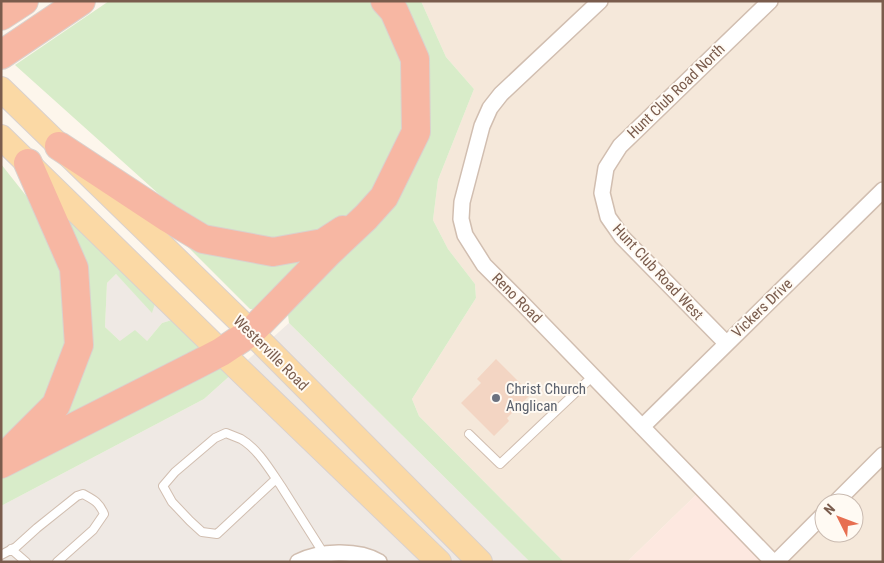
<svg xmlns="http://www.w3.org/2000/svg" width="884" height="563" font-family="'Roboto Condensed',sans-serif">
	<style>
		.residential { fill: #f5e8da; fill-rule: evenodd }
		.commercial { fill: #fde8e0 }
		.industrial { fill: #efe9e4 }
		.green { fill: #d8ecc9 }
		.building { fill: #f3d5c3 }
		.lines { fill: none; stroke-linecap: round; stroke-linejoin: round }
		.lane-casing { stroke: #d1beb0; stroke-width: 10 }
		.street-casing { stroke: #d1beb0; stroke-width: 18 }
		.primary-casing { stroke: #dad1cd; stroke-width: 26 }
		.highway-casing { stroke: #dad1cd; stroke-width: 30 }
		.lane { stroke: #fff; stroke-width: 8 }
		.street { stroke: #fff; stroke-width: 15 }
		.primary { stroke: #fbd9a5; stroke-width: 24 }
		.highway { stroke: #f7b7a3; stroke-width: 28 }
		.worship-dot { fill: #6b7280; stroke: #fffaf3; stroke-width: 2 }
		.labels { text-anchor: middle; stroke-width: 4; stroke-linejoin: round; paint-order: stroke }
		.street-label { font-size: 15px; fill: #7a5c4d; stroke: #fffaf3 }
		.worship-label { font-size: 15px; fill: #5b616d; stroke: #fffaf3; text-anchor: start }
	</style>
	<rect width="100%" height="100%" fill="#fdf6ec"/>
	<!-- residential -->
	<path class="residential" d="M421,1H883V562H773L702,489L627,562H564L419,416L412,399L476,298L475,284L448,249L433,220L438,180L474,89L446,57ZM824,503H854V533H824Z"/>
	<!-- commercial -->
	<path class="commercial" d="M702,489L773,562H627Z"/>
	<!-- industrial -->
	<path class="industrial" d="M116,274L152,312L156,301L175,319L162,323L147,341H120L105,327L107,283Z
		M289,323L530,562H1V506L204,399Z"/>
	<!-- green -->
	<path class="green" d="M109,1H377L404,52L409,109L389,170L353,211L335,225L285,242L222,238L180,213L15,65Z
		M397,1H421L446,57L474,89L438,180L433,220L448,249L475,284L476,298L412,399L419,416L564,562H530L289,323L287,307L418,151Z
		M1,164L35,207L63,263L72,317L56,386L1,443Z
		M63,207L156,301L152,313L116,274L107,283L105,327L120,341L135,330L147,341L162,323L175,319L204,345L200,352L48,432L68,395Z
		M169,228L309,253L258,310L250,309Z
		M220,363L233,373L204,399L1,506V472Z"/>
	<!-- building -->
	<path class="building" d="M496,359L531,394L507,418L509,421L494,436L461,403L481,383L477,379Z"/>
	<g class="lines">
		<defs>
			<path id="lane" d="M469,434L500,464L593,376
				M276,479L217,534L202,532L190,521L172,502L163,486L175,472L215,438L226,433C231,435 236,437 241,439C258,449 270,470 281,486L324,554
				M11,549L26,562
				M1,555L16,547L37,528L77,496L83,494C94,500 99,502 104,514L93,530L57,562"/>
			<path id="street" d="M600,1L501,94L490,108L482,126L462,202L461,219L465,235L484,265L523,304L773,562
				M726,343L622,237L608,217L602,193L606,168L620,146L770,1
				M642,427L883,190
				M835,503L883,455
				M298,562C319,551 358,549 379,562
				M776,562L824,514"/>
			<path id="primary" d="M1,89L251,332L480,562
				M1,137L221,352L439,562"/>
			<path id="highway" d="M1,16L24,1
				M1,55L81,1
				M59,146L168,218L203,239L273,252L323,243L343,230
				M10,451L56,405L79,345L74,268L28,163
				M1,464L194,366L221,352L251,332L329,252L366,217L384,197L416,132L415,59L394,11L385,1"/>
		</defs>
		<!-- lane casing -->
		<use href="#lane" class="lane-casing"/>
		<!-- street casing -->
		<use href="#street" class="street-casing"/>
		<!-- primary casing -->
		<use href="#primary" class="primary-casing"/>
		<!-- highway casing -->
		<use href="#highway" class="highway-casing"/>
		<!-- lane -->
		<use href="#lane" class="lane"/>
		<!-- street -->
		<use href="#street" class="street"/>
		<!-- primary -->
		<use href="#primary" class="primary"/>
		<!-- highway -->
		<use href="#highway" class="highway"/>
	</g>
	<!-- markers -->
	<circle class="worship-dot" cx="496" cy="398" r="5"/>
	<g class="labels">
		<!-- street labels -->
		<g class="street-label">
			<text transform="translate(676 91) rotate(-44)" y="5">Hunt Club Road North</text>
			<text transform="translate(658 272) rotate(47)" y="5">Hunt Club Road West</text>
			<text transform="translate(517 298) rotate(45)" y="5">Reno Road</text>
			<text transform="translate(762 308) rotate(-44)" y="5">Vickers Drive</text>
			<text transform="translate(271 353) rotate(45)" y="5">Westerville Road</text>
		</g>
		<!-- worship labels -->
		<g class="worship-label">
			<text x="506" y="394">Christ Church<tspan x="506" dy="17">Anglican</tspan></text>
		</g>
	</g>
	<!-- border -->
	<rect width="884" height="563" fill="none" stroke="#7a5c4d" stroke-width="5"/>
	<!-- north arrow -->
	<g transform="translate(839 518) rotate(312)"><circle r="24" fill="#fffaf3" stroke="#cabbb1"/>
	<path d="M0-4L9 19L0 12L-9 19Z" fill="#e76f51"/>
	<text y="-8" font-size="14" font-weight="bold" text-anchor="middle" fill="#7a5c4d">N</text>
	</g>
</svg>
